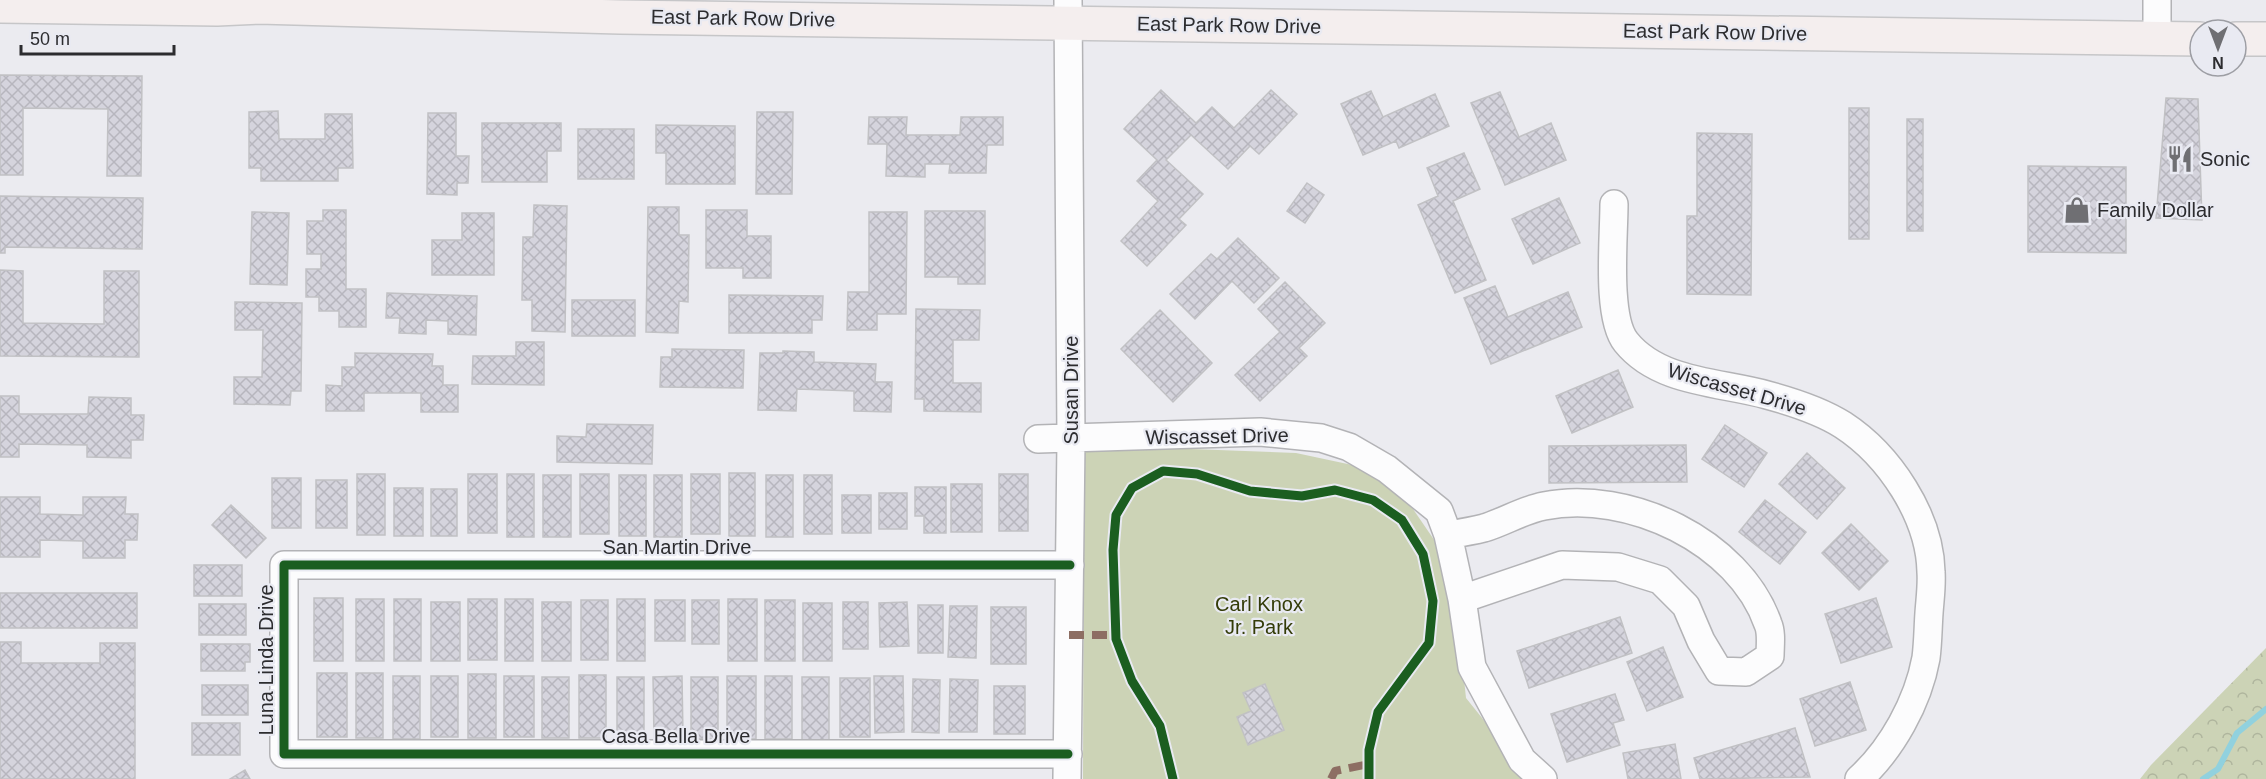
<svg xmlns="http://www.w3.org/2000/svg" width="2266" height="779" font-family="Arial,sans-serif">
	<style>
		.forest { fill: url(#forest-crowns) }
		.park { fill: #ccd3b6 }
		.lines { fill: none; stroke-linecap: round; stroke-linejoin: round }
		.stream { stroke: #91d1de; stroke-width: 6 }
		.building { fill: url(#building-cross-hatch); stroke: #c1c1c4; stroke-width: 1.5 }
		.minor-casing { stroke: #b3b3b6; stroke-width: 30 }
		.major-casing { stroke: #c6c6c8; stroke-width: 36 }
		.minor { stroke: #fcfcfd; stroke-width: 27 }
		.major { stroke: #f4eeee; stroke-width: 33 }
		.quiet { stroke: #8d6e63; stroke-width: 8; stroke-dasharray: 15 8; stroke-linecap: butt }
		.cycleway-casing { stroke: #e9eaf2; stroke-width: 13 }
		.cycleway { stroke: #1b5e20; stroke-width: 9 }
		.labels { text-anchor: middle; stroke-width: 4.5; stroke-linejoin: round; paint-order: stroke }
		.street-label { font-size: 20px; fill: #2c2c2f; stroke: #e9eaf2 }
		.poi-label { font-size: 20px; fill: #2c2c2f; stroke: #e9eaf2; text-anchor: start }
		.park-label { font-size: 20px; fill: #343c08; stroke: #e9eaf2 }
	</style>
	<defs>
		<pattern id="forest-crowns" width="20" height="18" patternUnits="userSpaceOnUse" patternTransform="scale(1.5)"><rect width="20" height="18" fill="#ccd3b6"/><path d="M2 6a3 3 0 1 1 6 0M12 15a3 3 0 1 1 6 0" fill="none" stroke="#afb59d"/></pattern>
		<pattern id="building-cross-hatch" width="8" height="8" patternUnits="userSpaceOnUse" patternTransform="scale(1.5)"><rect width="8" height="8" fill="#d5d4dd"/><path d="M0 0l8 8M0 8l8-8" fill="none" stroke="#b7b6be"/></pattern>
	</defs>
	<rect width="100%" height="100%" fill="#ebebf0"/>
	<!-- forest -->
	<path class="forest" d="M2266,648V779H2140L2151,765Z"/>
	<!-- park -->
	<path class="park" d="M1137,447L1296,453L1357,466L1395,491L1413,509L1452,566L1466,698L1531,779H1083L1084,451Z"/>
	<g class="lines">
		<!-- stream -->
		<path class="stream" d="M2203,779L2218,769L2237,733L2266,709"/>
	</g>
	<!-- building -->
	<path class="building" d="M0,75L142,76L141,176H107L108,109L23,108V175H0Z
		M1161,90L1196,123L1212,107L1234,128L1271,90L1297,114L1259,154L1250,146L1228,169L1191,135L1166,160L1203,194L1179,219L1186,225L1147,266L1121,241L1158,201L1137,181L1157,160L1124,129Z
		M1371,91L1383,117L1435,94L1449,126L1399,148L1396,141L1363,155L1341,104Z
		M1500,92L1519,137L1551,123L1566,160L1505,185L1471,103Z
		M2166,98L2198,99L2202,220L2156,218Z
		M1849,108H1869V239H1849Z
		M278,111L279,139H325V114H352L353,168H338V181H261V168H249V112Z
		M757,112H793L792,194H756Z
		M428,113H456V156H469L468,183H457V195L427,194Z
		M869,117H907L906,135H960L961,117H1003V145H987L986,173H949L950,164H925V177L886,176L887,144H868Z
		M1907,119H1923V231H1907Z
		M482,123H561V151H547V182H482Z
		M656,125L735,126V184H666V153H656Z
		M578,129H634V179H578Z
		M1697,133L1752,134L1751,295L1687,294V216H1697Z
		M1464,153L1480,189L1453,201L1486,280L1455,293L1418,205L1438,196L1427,168Z
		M2028,166L2126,167V253L2028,252Z
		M1307,183L1324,195L1305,223L1287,211Z
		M0,196L143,198L142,249L5,247V253H0Z
		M1559,198L1580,243L1533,264L1512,219Z
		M534,205L567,206L565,332L532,331V300H522L523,237H533Z
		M648,207H679V235H689L688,302L679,301L678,333L646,332Z
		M323,210H346V289H366V327H339V311H319V297H306V269H321V254H307V221H323Z
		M706,210H747V236H771V278H743V268H706Z
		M925,211H985V284H958V277H925Z
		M252,212L289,213L287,285L250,284Z
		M869,212H907L906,314H877V330H847L848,292H869Z
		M462,213H494V275H432V240H462Z
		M1238,238L1279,278L1254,303L1232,281L1195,319L1170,294L1211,254L1217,259Z
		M0,270L23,271V323L104,324V271H139V357L0,356Z
		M1285,282L1325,323L1299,348L1307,356L1260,401L1235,375L1280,332L1258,309Z
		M1495,286L1508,317L1568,292L1582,327L1491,364L1464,298Z
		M387,293L477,296L476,335L448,334V321L426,320V334L399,333L400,318H386Z
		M729,295L823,296L822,320H812V333H729Z
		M572,300H635V336H572Z
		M235,302L302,303L301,391H291L290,405L234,404V377H262L263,330H235Z
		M916,309L980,310L979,340H953V383H981V412L924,411V399H915Z
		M1160,310L1212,363L1173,402L1121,349Z
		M516,342H544V385L472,384L473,356H516Z
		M672,349L744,350L743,388L660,387L661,357H672Z
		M783,351L814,352V362L876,364L875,382H892L891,412L854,411V391L797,389L796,411L758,410L760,353H783Z
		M355,353L433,354L432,366H443V385H458V412H421V393H364V411H326V385L342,386V367H355Z
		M1618,370L1633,407L1572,433L1556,396Z
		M0,396H19V414H88L89,397L131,398V415H144L143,440H131V458L87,457V445L19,444V457H0Z
		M587,424L653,425L652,464L557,462V436L586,437Z
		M1725,425L1767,453L1744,487L1702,459Z
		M1686,445L1687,482L1549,483V446Z
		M1807,453L1845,488L1817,519L1779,484Z
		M729,473H755V536H729Z
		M357,474H385V535H357Z
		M468,474H497V533H468Z
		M507,474H534V537H507Z
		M580,474H609V534H580Z
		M691,474H720V534H691Z
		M999,474H1028V531H999Z
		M543,475H571V537H543Z
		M619,475H646V536H619Z
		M654,475H682V537H654Z
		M766,475H793V537H766Z
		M804,475H832V534H804Z
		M272,478H301V528H272Z
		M316,480H347V528H316Z
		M951,484H982V532H951Z
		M915,487H946V533H924V516H915Z
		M394,488H423V536H394Z
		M431,489H457V536H431Z
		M879,493H907V529H879Z
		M842,495H871V533H842Z
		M0,497H40V514L83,515V497H126L125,514H138L137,540H125V558H83V541L40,540V557H0Z
		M1765,500L1806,532L1780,564L1739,532Z
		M231,505L266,538L246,558L212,525Z
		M1851,524L1888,561L1859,590L1822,553Z
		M194,565H242V596H194Z
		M0,593H137V628H0Z
		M314,598H343V661H314Z
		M1876,598L1892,647L1841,663L1825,614Z
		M356,599H384V661H356Z
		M394,599H421V661H394Z
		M468,599H497V660H468Z
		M505,599H533V661H505Z
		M617,599H645V661H617Z
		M728,599H757V661H728Z
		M581,600H608V660H581Z
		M655,600H685V641H655Z
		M692,600H719V644H692Z
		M765,600H795V661H765Z
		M431,602H460V661H431Z
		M542,602H571V661H542Z
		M843,602H868V649H843Z
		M907,602L909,646L880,647L879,603Z
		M803,603H832V661H803Z
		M199,604H246V635H199Z
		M918,605H943V653H918Z
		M950,606H977L976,658L948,657Z
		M991,607H1026V664H991Z
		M1620,617L1632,653L1529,688L1517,651Z
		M0,642H21V663H100V643H135V779H0Z
		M201,644H250V662H245V671H201Z
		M1663,647L1683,697L1647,711L1627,662Z
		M317,673H347V737H317Z
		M356,673H383V738H356Z
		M468,674H496V738H468Z
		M579,675H606V738H579Z
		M393,676H420V739H393Z
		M431,676H458V737H431Z
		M504,676H534V737H504Z
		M682,676L683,736L654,737L653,677Z
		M727,676H756V739H727Z
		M765,676H792V739H765Z
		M874,676H903L904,732L875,733Z
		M542,677H569V738H542Z
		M617,677H644V739H617Z
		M691,677H718V739H691Z
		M802,677H829V740H802Z
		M840,678H870V737H840Z
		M913,679L940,680L939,733L912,732Z
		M950,679L978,680L977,732H949Z
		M1850,682L1866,730L1815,746L1800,699Z
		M1265,684L1284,730L1248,745L1237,717L1251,711L1243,693Z
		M202,685H248V715H202Z
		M994,686H1025V734H994Z
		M1615,694L1624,720L1613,723L1620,745L1567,762L1551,714Z
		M192,723H240V755H192Z
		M1795,728L1810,777L1700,779L1694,758Z
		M1675,744L1681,779H1628L1623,753Z
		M245,770L250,779H230Z"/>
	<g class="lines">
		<defs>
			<path id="minor" d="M2157,38V0
				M1614,204C1614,238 1606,317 1626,342C1659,383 1721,382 1767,395C1793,402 1821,411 1843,425C1889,455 1930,516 1931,572C1932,585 1930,599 1929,613C1928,627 1928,643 1926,658C1918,702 1892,749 1859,779
				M1038,439L1260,432L1321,438L1349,447L1387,469L1439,511L1448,535L1462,599L1472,667L1522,760L1543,779
				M1448,535C1460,533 1472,531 1484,528C1504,522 1523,510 1544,506C1628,489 1739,541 1768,624C1772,633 1770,646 1770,656L1746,672L1719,671L1701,641L1686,606L1660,580L1618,567L1562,565L1462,599
				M1068,754H284V565H1070
				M1067,779L1071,440L1068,0"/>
			<path id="major" d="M0,6L217,9L259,7L620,17L2200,39
				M2236,39H2266"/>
		</defs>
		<!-- minor casing -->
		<use href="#minor" class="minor-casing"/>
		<!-- major casing -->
		<use href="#major" class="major-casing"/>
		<!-- minor -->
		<use href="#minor" class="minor"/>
		<!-- major -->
		<use href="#major" class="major"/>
		<!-- quiet -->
		<path class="quiet" d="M1069,635H1116
			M1331,779L1335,771L1369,764"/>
		<defs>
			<path id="cycleway" d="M1068,754H284V565H1070
				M1173,779L1160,726L1132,681L1116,639L1113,550L1116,515L1132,488L1163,471L1197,474L1250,491L1302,496L1335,490L1373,500L1402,520L1423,554L1433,601L1429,643L1378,712L1369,750V779"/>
		</defs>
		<!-- cycleway casing -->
		<use href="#cycleway" class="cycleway-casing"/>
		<!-- cycleway -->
		<use href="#cycleway" class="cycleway"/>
	</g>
	<!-- icons -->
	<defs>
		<symbol id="restaurant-bare" viewBox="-9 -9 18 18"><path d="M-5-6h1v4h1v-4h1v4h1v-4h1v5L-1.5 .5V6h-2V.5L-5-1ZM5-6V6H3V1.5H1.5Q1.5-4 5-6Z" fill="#6f6f73" stroke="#e9eaf2" stroke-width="2.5" paint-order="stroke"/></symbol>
		<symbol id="shop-bare" viewBox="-9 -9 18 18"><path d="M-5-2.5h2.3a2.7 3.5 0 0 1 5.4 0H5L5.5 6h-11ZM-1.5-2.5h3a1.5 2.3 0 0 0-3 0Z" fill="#6f6f73" stroke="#e9eaf2" stroke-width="2.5" paint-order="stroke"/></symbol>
	</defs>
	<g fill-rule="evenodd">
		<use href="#restaurant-bare" x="2161" y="140" width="38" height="38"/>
		<use href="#shop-bare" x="2058" y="191" width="38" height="38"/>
	</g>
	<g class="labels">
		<!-- street labels -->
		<g class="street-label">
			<text transform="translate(743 18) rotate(1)" y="7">East Park Row Drive</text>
			<text transform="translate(1229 25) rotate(1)" y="7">East Park Row Drive</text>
			<text transform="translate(1715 32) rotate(1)" y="7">East Park Row Drive</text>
			<text transform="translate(1737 389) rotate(16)" y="7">Wiscasset Drive</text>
			<text transform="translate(1071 390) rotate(-90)" y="7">Susan Drive</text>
			<text transform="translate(1217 436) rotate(-1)" y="7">Wiscasset Drive</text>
			<text x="677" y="554">San Martin Drive</text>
			<text transform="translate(266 660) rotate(-90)" y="7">Luna Linda Drive</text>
			<text x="676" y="743">Casa Bella Drive</text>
		</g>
		<!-- poi labels -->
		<g class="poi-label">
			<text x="2200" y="166">Sonic</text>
			<text x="2097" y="217">Family Dollar</text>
		</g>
		<!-- park labels -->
		<g class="park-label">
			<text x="1259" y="611">Carl Knox<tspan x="1259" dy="23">Jr. Park</tspan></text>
		</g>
	</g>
	<!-- north arrow -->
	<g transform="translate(2218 48) rotate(180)"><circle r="28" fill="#e9eaf2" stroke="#9d9ea4" stroke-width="1.5"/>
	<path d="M0-4.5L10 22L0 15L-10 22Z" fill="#6f6f73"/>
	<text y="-9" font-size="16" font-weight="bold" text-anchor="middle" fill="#2c2c2f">N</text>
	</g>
	<!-- scale -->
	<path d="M21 45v9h153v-9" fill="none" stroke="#2c2c2f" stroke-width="3"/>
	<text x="30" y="45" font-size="18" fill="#2c2c2f" stroke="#e9eaf2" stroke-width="4.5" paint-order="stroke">50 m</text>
</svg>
